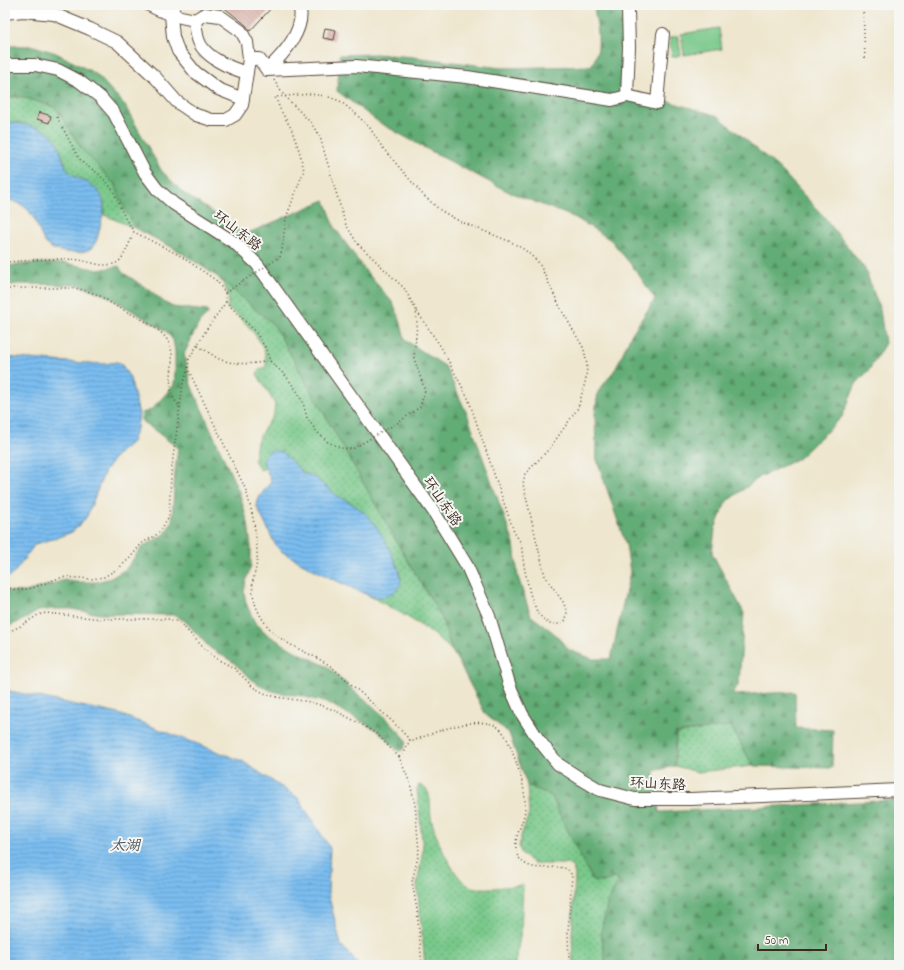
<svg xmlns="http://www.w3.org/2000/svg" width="904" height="970" font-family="'Indie Flower','LXGW WenKai TC',sans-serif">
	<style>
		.green { fill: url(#green-dots); stroke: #5a7954 }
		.forest { fill: url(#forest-firs); stroke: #4e6b4a }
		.pitch { fill: #78c88a; stroke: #5a7954 }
		.water { fill: url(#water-rules); stroke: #5a7487 }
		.building { fill: url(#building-back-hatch) }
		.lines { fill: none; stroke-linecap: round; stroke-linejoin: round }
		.minor-casing { stroke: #564638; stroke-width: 14 }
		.path { stroke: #564638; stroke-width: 1.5; stroke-dasharray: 1 3; stroke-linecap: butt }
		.minor { stroke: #fff; stroke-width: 12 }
		.path-bridge { stroke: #564638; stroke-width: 1.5; stroke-dasharray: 1 3; stroke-linecap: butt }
		.labels { text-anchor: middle; stroke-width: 4; stroke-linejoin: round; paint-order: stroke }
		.street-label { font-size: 14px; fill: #3b2a1e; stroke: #f6f6f2 }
		.water-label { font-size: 15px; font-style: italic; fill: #4e565d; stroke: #f6f6f2 }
	</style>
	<defs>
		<pattern id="green-dots" width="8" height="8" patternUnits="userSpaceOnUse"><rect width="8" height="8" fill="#78c88a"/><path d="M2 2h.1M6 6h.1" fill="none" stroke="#64a370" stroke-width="1.8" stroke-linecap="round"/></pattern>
		<pattern id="forest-firs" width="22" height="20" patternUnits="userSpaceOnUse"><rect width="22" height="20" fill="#62ac76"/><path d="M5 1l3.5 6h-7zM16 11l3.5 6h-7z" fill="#528c60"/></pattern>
		<pattern id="water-rules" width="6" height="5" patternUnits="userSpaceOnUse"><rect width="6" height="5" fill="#7abdf0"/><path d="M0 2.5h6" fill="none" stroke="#659ac2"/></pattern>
		<pattern id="building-back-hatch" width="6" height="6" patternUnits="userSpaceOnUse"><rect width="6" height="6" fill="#d3a19a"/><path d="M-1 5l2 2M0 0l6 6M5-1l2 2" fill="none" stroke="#ac837d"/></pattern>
	</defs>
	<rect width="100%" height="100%" fill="#f6f6f2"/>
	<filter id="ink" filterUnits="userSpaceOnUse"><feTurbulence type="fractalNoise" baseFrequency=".025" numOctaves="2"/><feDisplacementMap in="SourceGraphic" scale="8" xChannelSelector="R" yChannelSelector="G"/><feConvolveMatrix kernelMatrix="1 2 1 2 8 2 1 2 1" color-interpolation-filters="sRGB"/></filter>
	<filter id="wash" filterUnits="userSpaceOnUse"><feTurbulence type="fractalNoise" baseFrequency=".012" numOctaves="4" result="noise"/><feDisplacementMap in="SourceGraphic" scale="16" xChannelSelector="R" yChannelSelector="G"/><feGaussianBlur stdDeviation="0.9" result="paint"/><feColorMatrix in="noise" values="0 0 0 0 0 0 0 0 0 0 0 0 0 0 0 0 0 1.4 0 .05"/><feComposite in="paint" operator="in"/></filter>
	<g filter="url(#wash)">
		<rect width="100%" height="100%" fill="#eee6ce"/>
		<!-- green -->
		<path class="green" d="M5,97H23L56,108L83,151L98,166L115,185L125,209L137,229L104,215V203L89,183L74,176L67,169L57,142L49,133L21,123L5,122Z
			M218,277L274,325L403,553L441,616L452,651C429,627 397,611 368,595L380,597L401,579L395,561L374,523L354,505L336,495L312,475L304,474L282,452L263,462L266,468L260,470L254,460L257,442L261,434L274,414L275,404L257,374L260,369L266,367C266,363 266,358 265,354C262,339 241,316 227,308C231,296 226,286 218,277Z
			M731,726L753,766L698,772L675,766L676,733Z
			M419,785C423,786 426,789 428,792C431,799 430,810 431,817C434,835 452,876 469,886C477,891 512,886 523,885L521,931L516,960V965H425L417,885L423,850L417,789Z
			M527,785L552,796L558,811L593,881L603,882L614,878L619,881L608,901L601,932L606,965H573L572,933L575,875L573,867L567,864H534L521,853L519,846L521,836L529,814Z"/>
		<!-- forest -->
		<path class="forest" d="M594,5H624L622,17L623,88L718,116L780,169L825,218L865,269L880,310L885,343L869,370L856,384L842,417L799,458L760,477L726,502L715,529L712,553L744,613L739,683L732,695L795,692L796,728L833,730L832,768L753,766L731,726L676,733L675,766L654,771L659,812L899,800V965H606L601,932L608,901L619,881L614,878L603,882L593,881L558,811L552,796L527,785L509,733L486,715L458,661L452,651L441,616L403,553L274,325L218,277L177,250L137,229L125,209L115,185L98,166L83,151L56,108L23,97H5V46H34L56,53L96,74L124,104L161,170L183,193L246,234L325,200L335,228L364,269L393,303L400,320L405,340L445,366L467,414L514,544L518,577L531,616L553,632L569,650L593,659H611L630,572L626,545L596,457L595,414L598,392L616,368L631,335L655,299L637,272L611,240L576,218L509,192L436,154L380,123L337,91L340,60L339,55L376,54L413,57L501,68L591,66C604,48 596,26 594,5Z
			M36,263H66L99,270L119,266L122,272L151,291L165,303L173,307L207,311L208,314L199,323L184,354L191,385L239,492L248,523L251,547V566L246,580L244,591L246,603L254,621L268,635L295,651L328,667L354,691L384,716L404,737L406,742L404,748L401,751L397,750L377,730L330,704L302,696L280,693L269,690L258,685L233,662L210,648L185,621L175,615L100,614L71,609H53L38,611L25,619L5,628V587L8,591L25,592L65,580L76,582H96L111,578L126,569L142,547L165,534L172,522L175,471L178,448L141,420L142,413L151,410L174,385L175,372V351L173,340L166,331L109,297L93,290L78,285L18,284L5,286V266Z"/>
		<!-- pitch -->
		<path class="pitch" d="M719,28L722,49L684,55L681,34Z
			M678,36L681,55L672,57L669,38Z"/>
		<!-- water -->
		<path class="water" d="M5,122C18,123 37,126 49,133C62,142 60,159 68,170C73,177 81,179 88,183C108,194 105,209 100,227C98,235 97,244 90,249C81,255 55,253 47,245C44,243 43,238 41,235C33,214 29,204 5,199Z
			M5,357L67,362L105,364L117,362L122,365L130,378L139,414L137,428L132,442L115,457L105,471L87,516L81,524L72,532L56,538L35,544L14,573L5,580Z
			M272,450L282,452L304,474L312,475L336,495L354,505L365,513L374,523L387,544L399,570L401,583C397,591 388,598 379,597C370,597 361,592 352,588C328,577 304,565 281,551L276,546L257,507C257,496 266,490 271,481L263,462L265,455Z
			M5,690L119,714L242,761L298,798L330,848L328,893L341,945L359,965H5Z"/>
		<g id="blocks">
			<!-- building -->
			<path class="building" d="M221,5H274L250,31L246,25Z
				M325,28L336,30L334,40L323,38Z
				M39,112L51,116L49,123L37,119Z"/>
		</g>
	</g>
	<g filter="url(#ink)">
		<use href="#blocks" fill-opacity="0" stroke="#564638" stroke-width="1"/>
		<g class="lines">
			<defs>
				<path id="minor" d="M174,5L171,15L173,37L178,51L195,72L218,89L243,99
					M5,13L23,11L54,14L90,29L117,42L156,78L177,102L196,115L212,120H226L235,115L242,105L249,59L247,42L241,31L220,16L205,14L195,20C178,17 163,13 149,5
					M195,20C196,26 196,33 198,39C203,57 230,68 247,73
					M249,59H259L267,70L356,66L467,77L612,100L627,96L657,103L663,34
					M5,65H35L58,70L79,81L100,97L114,113L145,173L157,189L174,204L235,243L257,264L434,512L467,566L489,616L510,687L522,714L538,739L558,764L578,777L600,790L635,799H691L899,790
					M267,70C283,55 307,29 299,5
					M627,96L629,47L628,10L629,5"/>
			</defs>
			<!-- minor casing -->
			<use href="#minor" class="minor-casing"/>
			<!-- path -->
			<path class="path" d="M863,5L865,60
				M274,80L282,93L311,123L320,137L345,223L357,243L404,288L416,310L417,324L414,358L425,391L420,407L399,422
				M57,117L76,153L81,161L87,166L98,173L112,188L125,218L134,232L179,255L217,281L225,293L226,302L255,331L266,349L270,361L286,376L297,391L303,403L307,418L317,432L328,442L341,448L352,449L359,445
				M280,257L282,249L286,218L304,170L299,150L291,128L281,111L275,97L310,94L326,96L340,101L356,114L370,128L382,147L423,195L440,210L459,221L511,242L525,250L539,263L561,309L584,349L587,365L586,379L578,408L550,448L525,474L523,484L545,576L563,602L567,612L566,620L559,624H549L538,614L530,594L524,566L521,543L514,532L468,398L441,347L416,310
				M5,262C29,261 55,257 79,260C91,262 106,269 118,262C124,258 131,239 134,232
				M5,290L14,288H75C83,290 91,292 98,295C104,298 109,302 114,305C130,314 161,326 169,343C179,363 161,388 179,405
				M225,293L243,281
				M226,302L208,327L189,359L188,369L245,488C252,509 256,530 257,551C258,562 255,571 253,581C250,600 261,621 274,633C291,648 313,654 332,667L393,722L410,740L413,741C432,733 483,712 500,729C508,737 511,749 515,759C521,776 526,792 525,809C524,824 512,838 517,854C518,858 521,860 524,863C538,873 560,863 568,870C569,871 571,874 572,875L568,931L569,965
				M198,346C205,350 211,354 217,358C234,366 253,364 270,361
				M5,582L11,589L20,590L32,588L59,578L68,577L91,579L104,577L119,568L130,558L142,543L155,536L161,530L169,516L171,473L183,384L188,369
				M5,633L19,627L38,615L46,613L102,619H168L179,622L204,648L217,659L234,668L253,687L264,693L276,697L311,702L334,710L361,724L378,735L399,757L410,783L415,804L419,852L412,882L417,910L422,965
				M399,757L404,753L410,740"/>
			<!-- minor -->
			<use href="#minor" class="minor"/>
			<!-- path-bridge -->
			<path class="path-bridge" d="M243,281L280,257
				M359,445L399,422"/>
		</g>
	</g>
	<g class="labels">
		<!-- street labels -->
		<g class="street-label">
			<text transform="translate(238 230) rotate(38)" y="5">环山东路</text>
			<text transform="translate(443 501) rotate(56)" y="5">环山东路</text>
			<text transform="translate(658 783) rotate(3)" y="5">环山东路</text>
		</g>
		<!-- water labels -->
		<g class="water-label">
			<text x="125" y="850">太湖</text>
		</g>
	</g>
	<!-- margin -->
	<rect width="904" height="970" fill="none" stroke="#f6f6f2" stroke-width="20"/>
	<!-- scale -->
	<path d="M758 944v6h68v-6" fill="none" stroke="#3b2a1e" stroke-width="2"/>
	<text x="764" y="944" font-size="12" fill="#3b2a1e" stroke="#f6f6f2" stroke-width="3" paint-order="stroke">50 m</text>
</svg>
